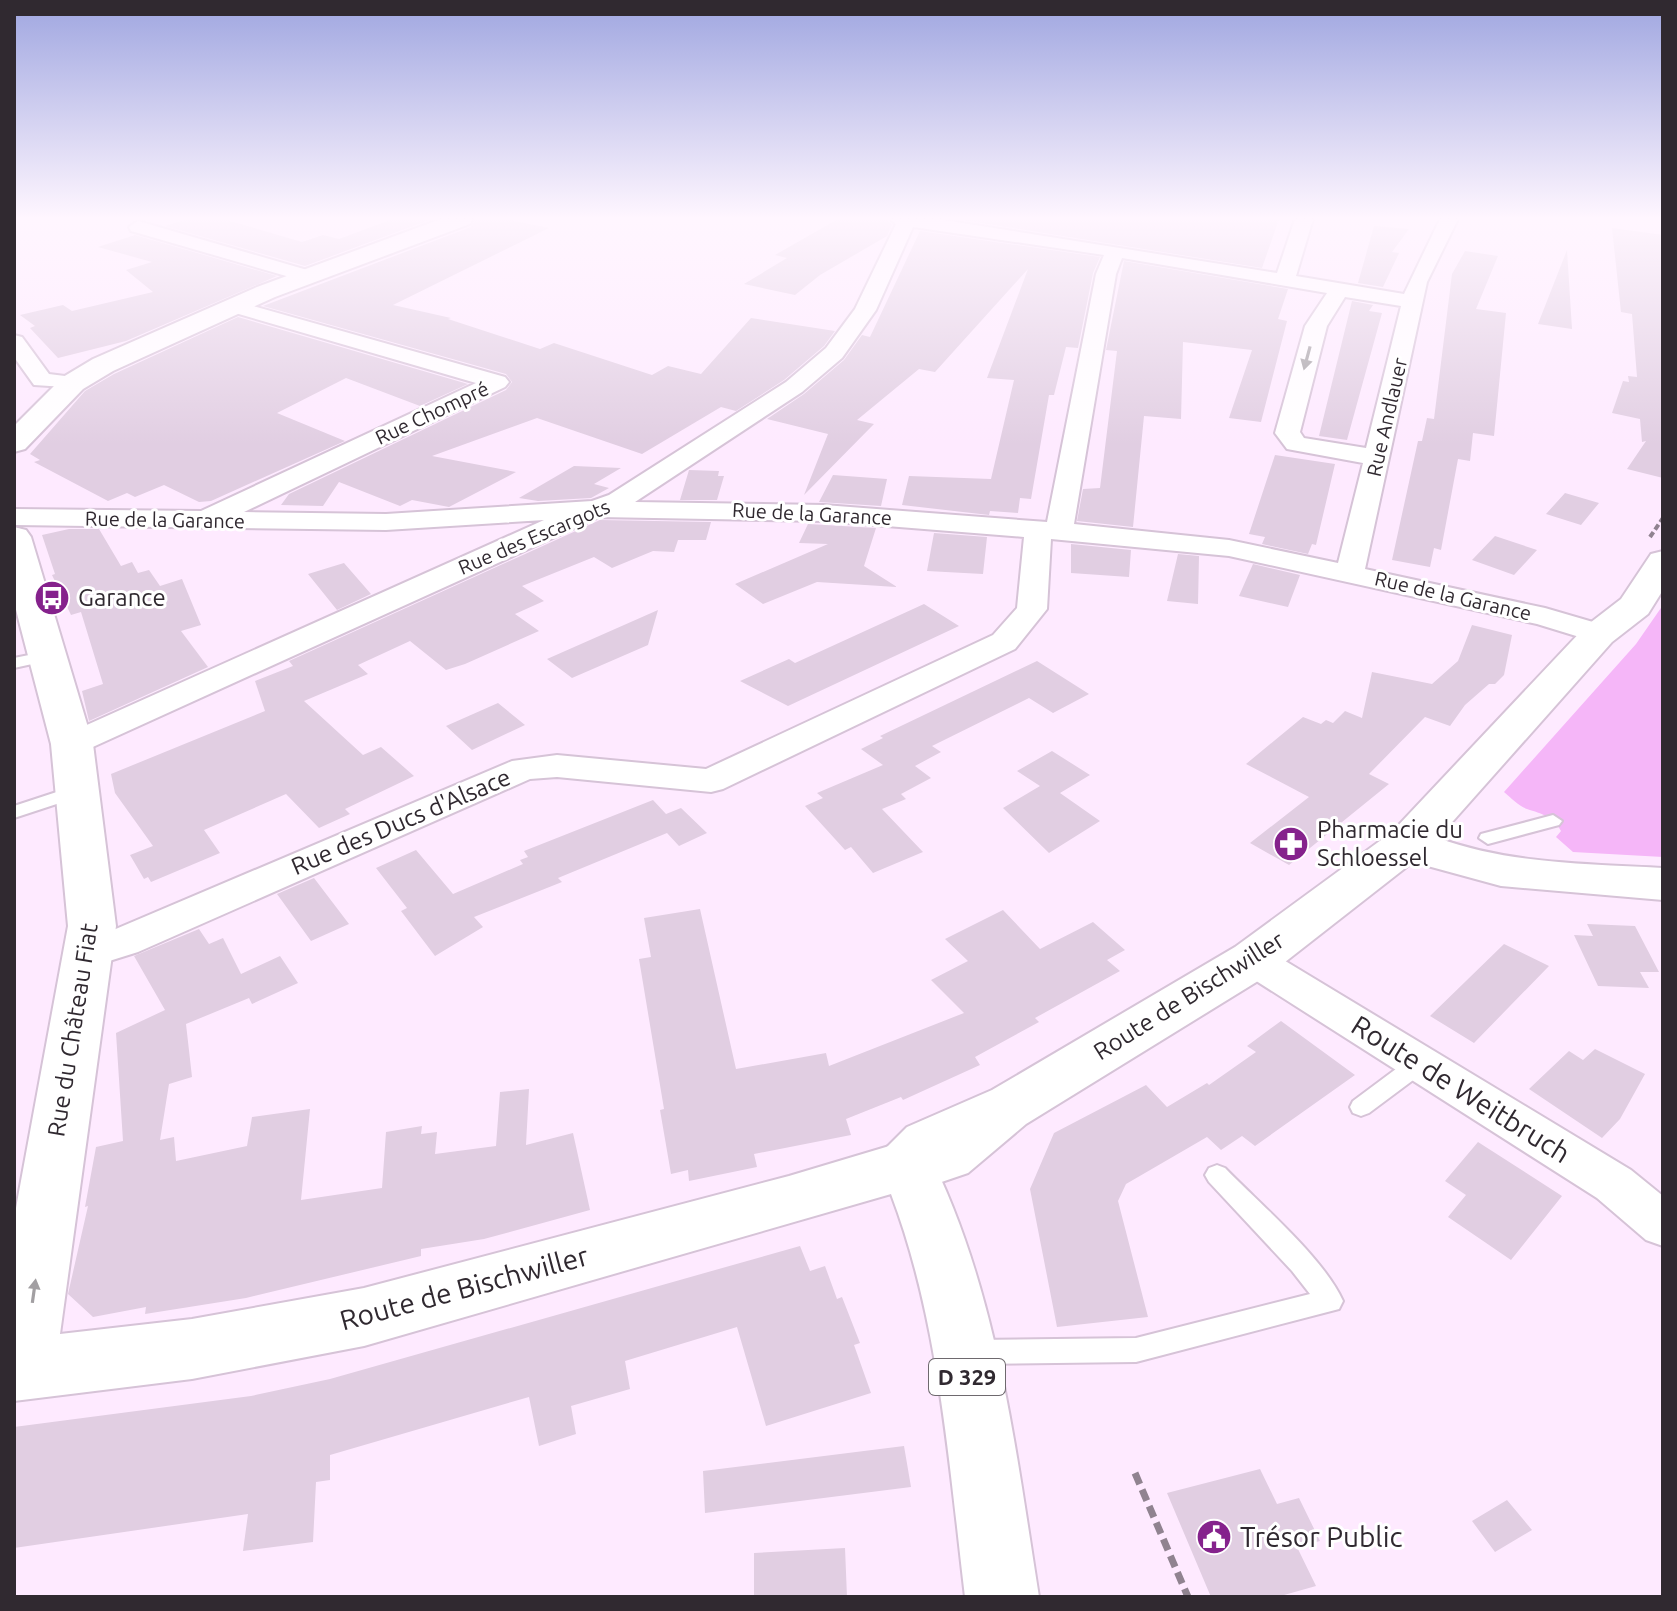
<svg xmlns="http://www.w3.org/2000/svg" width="1677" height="1611" font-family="Ubuntu,sans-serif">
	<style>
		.green { fill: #f5b6f8 }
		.building { fill: #e1cee2 }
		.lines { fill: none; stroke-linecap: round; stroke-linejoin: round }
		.lane-casing { stroke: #d6c3d7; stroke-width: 4 }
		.street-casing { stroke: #d6c3d7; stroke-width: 4 }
		.secondary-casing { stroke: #d6c3d7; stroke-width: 4 }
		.primary-casing { stroke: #d6c3d7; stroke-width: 4 }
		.path-far1 { stroke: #908390; stroke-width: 4; stroke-dasharray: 6 3; stroke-linecap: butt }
		.path { stroke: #908390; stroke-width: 7; stroke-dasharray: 12 6; stroke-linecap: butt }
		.lane { fill: #fff; fill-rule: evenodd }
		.street { fill: #fff; fill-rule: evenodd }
		.secondary { fill: #fff; fill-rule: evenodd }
		.primary { fill: #fff; fill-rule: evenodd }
		.oneway { fill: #a29fa2 }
		.labels { text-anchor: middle; stroke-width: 6; stroke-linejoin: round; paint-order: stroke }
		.far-street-label { font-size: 20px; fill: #302930; stroke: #fff }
		.shield { fill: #fff; stroke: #6e696e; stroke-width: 2 }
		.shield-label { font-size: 22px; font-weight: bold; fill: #302930 }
		.poi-label { font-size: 24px; fill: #302930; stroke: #fff; text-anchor: start }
		.street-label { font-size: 24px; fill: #302930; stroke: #fff }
		.near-street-label { font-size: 28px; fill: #302930; stroke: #fff }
		.near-poi-label { font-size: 28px; fill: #302930; stroke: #fff; text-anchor: start }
	</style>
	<rect width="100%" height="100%" fill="#feeaff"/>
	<!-- green -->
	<path class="green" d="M1663,605V857L1573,852L1556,837L1561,831C1553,816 1542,814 1527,809C1519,806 1511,798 1504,792L1636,644Z"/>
	<!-- building -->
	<path class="building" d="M187,219H223L302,242L323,235L339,239L393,219H432L305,266L165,226Z
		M476,219H504L549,228L393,305L451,318L448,319L540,349L554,343L652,375L668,366L701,374L751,318L835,331L824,346L784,380L736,411L721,407L642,454L537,418L432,456L516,472L449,507L412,500L400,506L339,482L323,506L281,505L289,494L506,390L512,382L506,374L263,306L471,227Z
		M838,219H887L892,225L887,236L820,275L795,295L744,284L787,258L775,255Z
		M957,219H1279L1262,268Z
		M1374,226L1409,229L1392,252L1399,253L1383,287L1358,283Z
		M1612,228L1663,235V478L1627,469L1646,441L1642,442L1640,419L1612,413L1623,381L1629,382L1628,376L1637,377L1632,314L1621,312Z
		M920,231L1100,257L1093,273L1078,348L1066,347L1054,395H1049L1031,499L1020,498L1018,513L990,511L989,515L902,505L909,476L991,479L1014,380L987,378L1028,269L935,372L919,369L857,420L874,424L804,495L828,434L767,419L804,394L844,360L862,335L870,337Z
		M135,235L277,276L126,341L58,358L30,328L35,326L20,315L63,305L72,311L153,292L126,270L152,262L98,247Z
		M1567,250L1572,329L1538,324Z
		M1465,251L1498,256L1476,309L1506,313L1494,436L1473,433L1470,461L1458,459L1441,550L1434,548L1430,567L1392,560L1418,441H1422L1427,418L1434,419L1452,274Z
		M1124,261L1288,289L1278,319L1287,321L1261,422L1229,418L1252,350L1183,342L1181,419L1144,416L1133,527L1077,521L1083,489L1100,488L1117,351L1106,350Z
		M1352,301L1373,305L1369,311L1382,313L1347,440L1319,436Z
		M238,317L468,384L420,406L346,378L277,413L345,441L211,501L199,502L164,485L135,497L127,493L108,501L34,462L40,460L30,454L85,391L114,374Z
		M1275,455L1335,464L1316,545L1312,544L1308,554L1262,544L1265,537L1249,534Z
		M574,466L621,468L594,484L609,488L591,498L538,501L519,498Z
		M689,470L719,471L718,476H724L717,500H680Z
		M833,475L887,479L881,506L819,502Z
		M1565,493L1599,503L1581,525L1546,514Z
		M600,520L711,522L706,540H678L674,552L653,551L612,568L594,557L522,586L544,601L515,614L539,631L465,664L446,670L410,641L358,665L368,674L304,701L363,755L381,747L414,776L345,809L350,814L319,828L286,794L204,830L220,853L151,882L148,877L144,879L130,855L153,846L115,793L111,774L265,711L255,681L293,666L289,661Z
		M808,524L876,528L864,566L897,587L817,582L763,604L735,584L828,544L799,543Z
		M69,529H99L121,566L132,562L138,573L149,570L160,586L182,579L201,625L181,631L208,667L89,721L82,691L103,684L81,612L71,615L52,575L55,574L42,535Z
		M934,533L987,537L983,574L927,571Z
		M1495,536L1537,550L1514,575L1472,560Z
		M1071,544L1131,550L1129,577L1071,573Z
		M1178,554L1199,556L1198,604L1167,601Z
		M344,563L371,594L337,610L308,574Z
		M1253,564L1300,575L1288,607L1239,596Z
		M924,604L959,626L788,706L740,681L789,659L795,663Z
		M658,610L648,645L572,678L547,659Z
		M1472,625L1512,635L1504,675L1495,684H1489L1465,705L1450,726L1425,717L1369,774L1389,784L1289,865L1250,843L1309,797L1246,764L1303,717L1321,724L1326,720L1333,723L1345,711L1362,718L1372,672L1432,684L1458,661Z
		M1037,661L1089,694L1053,713L1029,698L932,746L941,752L915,766L931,778L901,794L906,799L882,809L923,852L873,873L851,847L845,850L805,806L823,798L817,793L883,765L861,749L883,738L880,736Z
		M498,703L525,725L472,750L446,726Z
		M1052,751L1090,775L1060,793L1100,821L1049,853L1003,808L1040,786L1017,771Z
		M653,800L666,814L681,808L707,833L679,846L667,833L558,878L562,882L474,917L483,927L435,956L401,911L407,908L376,868L416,850L453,894L523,864L520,860L528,857L524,851Z
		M314,878L349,924L311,941L277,894Z
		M700,909L736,1069L826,1053L829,1066L964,1013L931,980L968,961L945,939L1003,910L1040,949L1093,922L1125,950L1107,960L1120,971L1035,1018L1039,1022L975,1057L980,1065L903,1100L901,1097L846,1119L851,1135L754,1154L757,1167L689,1181L688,1170L671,1174L660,1110L664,1109L639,959L651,957L644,918Z
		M1587,924L1635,926L1659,972H1640L1649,988L1598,986L1574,935L1593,936Z
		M199,929L209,944L223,938L241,974L280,956L298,983L252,1004L249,998L186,1024L192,1077L169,1084L160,1140L174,1137L176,1161L247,1146L252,1117L310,1109L301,1200L382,1188L386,1132L422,1126L421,1134L437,1132L435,1154L496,1146L500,1092L529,1089L526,1145L573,1133L590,1210L484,1239L421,1249V1256L246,1298L145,1314L146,1307L93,1317L68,1294L88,1206L85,1207L96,1147L123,1141L116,1033L165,1010L134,956Z
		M1504,944L1549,966L1474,1043L1430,1016Z
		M1281,1021L1355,1075L1255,1146L1242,1136L1221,1150L1207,1137L1126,1184L1118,1201L1148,1317L1057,1327L1030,1189L1054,1133L1146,1085L1167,1107L1207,1083L1209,1085L1256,1052L1247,1046Z
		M1595,1049L1645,1074L1620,1119L1602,1138L1529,1089L1569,1051L1583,1060Z
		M1478,1142L1562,1196L1511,1260L1448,1217L1466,1195L1445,1181Z
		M800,1246L810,1271L825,1266L837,1299L842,1297L860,1343L854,1345L871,1393L766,1426L737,1327L625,1361L630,1389L571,1406L576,1434L539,1446L529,1397L330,1455V1480L316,1482L313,1542L243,1551L248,1514L14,1548V1427L251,1396L330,1379Z
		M904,1446L911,1487L705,1513L703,1471Z
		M1260,1469L1277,1504L1299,1498L1320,1541L1297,1547L1316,1586L1277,1597H1211L1167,1493Z
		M1507,1500L1532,1530L1495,1552L1472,1521Z
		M845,1548L847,1597H754V1553Z"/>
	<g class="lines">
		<defs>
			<path id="lane" d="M49,651L57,656L55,659L14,668V658Z
				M78,785L84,787L87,791L84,795L14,818V806Z
				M1553,815L1562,821L1559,825L1488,844L1479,838L1481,834Z
				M1420,1054L1428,1057L1431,1063L1428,1069L1369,1113L1361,1116L1353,1113L1350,1107L1353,1101L1412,1057Z
				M1217,1165L1225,1168C1260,1204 1323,1257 1343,1301L1339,1309L1136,1362L973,1364L964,1361L960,1352L964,1343L973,1340L1136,1338L1310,1294L1292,1271L1209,1182L1205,1175L1209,1168Z"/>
			<path id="street" d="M890,219H937L1277,273L1295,219H1313L1296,276L1404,294L1440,219H1458L1427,282L1365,569L1545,608L1610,627L1614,634L1610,641L1599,643L1537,624L1229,556L1051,539L1047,609L1015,649L723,789L711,792L557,777L530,779L138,952L90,967L76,962L70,952L76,942L111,931L512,761L557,755L706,769L993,635L1017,608L1024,537L824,521L599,517L84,751L72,754L60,751L55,744L60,737L544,520L386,530L14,525V509L201,511L476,383L225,310L222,306L225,302H239L505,377L509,382L505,387L244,512L386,514L592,501L609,495L786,382L826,348L855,309L896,224ZM913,227L1104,255L1096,274L1047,522L824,505L635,502L802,392L842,358L876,310ZM1122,258L1327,293L1305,326L1275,433L1287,449L1363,463L1338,563L1229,540L1074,524L1116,274ZM1345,297L1401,306L1366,448L1304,438L1300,432L1327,326Z
				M138,221L314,272L317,276L307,282L131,231L129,227Z
				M14,335L22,337L49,374L81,378L85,383L81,388L34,385L14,357Z
				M1253,945L1267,950L1631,1170L1663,1196V1246L1646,1240L1597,1198L1239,970L1233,960L1239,950Z"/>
			<path id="secondary" d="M441,219H473L470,224L275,297L113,371L83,389L25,449L14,452V426L63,377L93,359L257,287Z
				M1663,551V590L1648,614L1612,642L1438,838C1509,864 1588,864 1663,868V900L1501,886L1413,862L1271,973L1026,1124L968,1173L921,1189L886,1182L877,1165L886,1148L907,1127L992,1090L1235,947L1392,832L1586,626L1621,599L1651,554Z"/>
			<path id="primary" d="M14,527L26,530L31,537L93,744L116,926L60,1334L192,1319L364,1288L789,1176L906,1141L926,1148C997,1286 1015,1446 1039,1597H965C949,1464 939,1320 891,1194L364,1346L192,1379L14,1401V1219L68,926L51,744L14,602Z"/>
		</defs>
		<!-- lane casing -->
		<use href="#lane" class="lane-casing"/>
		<!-- street casing -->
		<use href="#street" class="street-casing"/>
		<!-- secondary casing -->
		<use href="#secondary" class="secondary-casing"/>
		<!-- primary casing -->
		<use href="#primary" class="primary-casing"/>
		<!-- path-far1 -->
		<path class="path-far1" d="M1650,537L1663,518"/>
		<!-- path -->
		<path class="path" d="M1135,1473L1188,1597"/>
		<!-- lane -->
		<use href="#lane" class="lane"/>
		<!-- street -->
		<use href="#street" class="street"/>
		<!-- secondary -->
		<use href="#secondary" class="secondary"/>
		<!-- primary -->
		<use href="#primary" class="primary"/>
	</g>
	<!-- one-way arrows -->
	<defs><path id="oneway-solid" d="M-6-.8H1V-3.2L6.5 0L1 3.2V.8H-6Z" transform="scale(2)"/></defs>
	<g class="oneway">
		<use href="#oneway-solid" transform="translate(1307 358) rotate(105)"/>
		<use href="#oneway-solid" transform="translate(34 1291) rotate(-82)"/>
	</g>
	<!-- sky -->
	<linearGradient id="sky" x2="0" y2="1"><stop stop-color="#9fa6e0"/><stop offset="0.49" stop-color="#fff6ff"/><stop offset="1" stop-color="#fff6ff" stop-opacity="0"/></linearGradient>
	<rect width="1677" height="445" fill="url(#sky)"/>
	<!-- icons -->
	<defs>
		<symbol id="bus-disc" viewBox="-11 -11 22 22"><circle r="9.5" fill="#85228c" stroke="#fff"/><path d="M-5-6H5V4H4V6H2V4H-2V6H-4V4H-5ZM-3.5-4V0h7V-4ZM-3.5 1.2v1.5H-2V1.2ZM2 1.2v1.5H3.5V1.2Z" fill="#fff"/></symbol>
		<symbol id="pharmacy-disc" viewBox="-11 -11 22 22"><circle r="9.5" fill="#85228c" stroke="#fff"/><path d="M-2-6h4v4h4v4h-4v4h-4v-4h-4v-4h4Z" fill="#fff"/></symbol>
		<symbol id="civic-disc" viewBox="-11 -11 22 22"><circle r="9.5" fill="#85228c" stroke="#fff"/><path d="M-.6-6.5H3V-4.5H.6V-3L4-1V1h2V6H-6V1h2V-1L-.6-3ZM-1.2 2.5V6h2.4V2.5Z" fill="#fff"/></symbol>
	</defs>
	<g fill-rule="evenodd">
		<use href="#bus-disc" x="32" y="578" width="40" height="40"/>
		<use href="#pharmacy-disc" x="1271" y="824" width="40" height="40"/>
		<use href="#civic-disc" x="1194" y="1517" width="40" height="40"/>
	</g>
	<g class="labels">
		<!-- far-street labels -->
		<g class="far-street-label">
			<text transform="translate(432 413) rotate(-25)" y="7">Rue Chompré</text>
			<text transform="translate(1387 417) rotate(-77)" y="7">Rue Andlauer</text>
			<text transform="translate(812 514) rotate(3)" y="7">Rue de la Garance</text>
			<text transform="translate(165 520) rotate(1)" y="7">Rue de la Garance</text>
			<text transform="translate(534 537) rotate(-23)" y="7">Rue des Escargots</text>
			<text transform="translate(1453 596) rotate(13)" y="7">Rue de la Garance</text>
		</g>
		<!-- shield labels -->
		<rect class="shield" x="929" y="1359" width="76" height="36" rx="6"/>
		<g class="shield-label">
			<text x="967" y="1385">D 329</text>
		</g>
		<!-- poi labels -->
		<g class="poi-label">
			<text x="78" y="606">Garance</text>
			<text x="1317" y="838">Pharmacie du<tspan x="1317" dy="28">Schloessel</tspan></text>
		</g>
		<!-- street labels -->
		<g class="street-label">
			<text transform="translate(401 822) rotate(-23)" y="8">Rue des Ducs d'Alsace</text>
			<text transform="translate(1189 996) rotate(-32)" y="8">Route de Bischwiller</text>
			<text transform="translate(73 1030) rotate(-81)" y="8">Rue du Château Fiat</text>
		</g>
		<!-- near-street labels -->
		<g class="near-street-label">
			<text transform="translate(1461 1089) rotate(32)" y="10">Route de Weitbruch</text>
			<text transform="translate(464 1288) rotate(-15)" y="10">Route de Bischwiller</text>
		</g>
		<!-- near-poi labels -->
		<g class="near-poi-label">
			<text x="1240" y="1547">Trésor Public</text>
		</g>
	</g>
	<!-- border -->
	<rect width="1677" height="1611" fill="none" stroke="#302930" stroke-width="32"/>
</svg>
